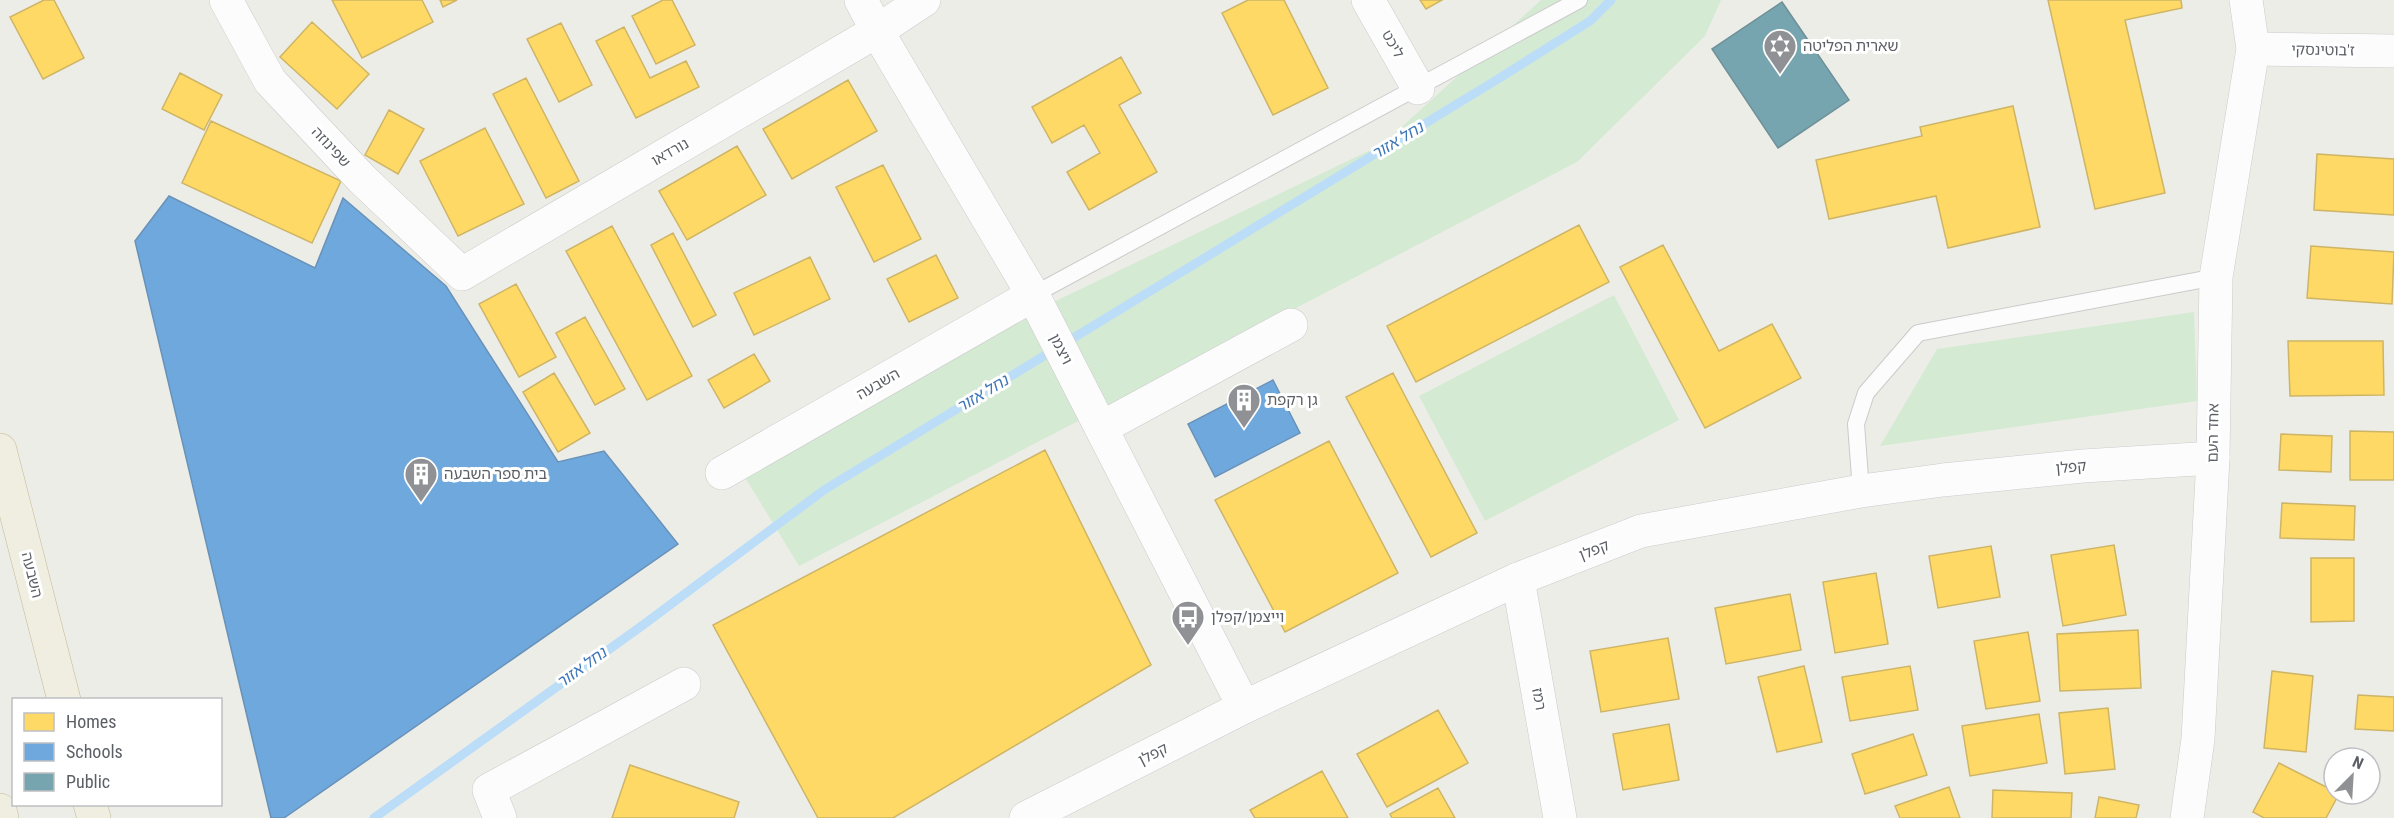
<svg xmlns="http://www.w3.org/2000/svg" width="2394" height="818" font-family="'Roboto Condensed','Noto Sans Hebrew',sans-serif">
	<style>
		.green { fill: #d4ead3 }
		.homes { fill: #ffd966; stroke: #ceb566; stroke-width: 1.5 }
		.schools { fill: #6fa8dc; stroke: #6992b9; stroke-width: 1.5 }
		.public { fill: #76a5af; stroke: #6e9099; stroke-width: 1.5 }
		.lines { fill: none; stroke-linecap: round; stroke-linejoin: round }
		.stream { stroke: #bbddf8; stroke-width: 9 }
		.lane-casing { stroke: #cacbca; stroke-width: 18 }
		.street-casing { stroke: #cacbca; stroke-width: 34 }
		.secondary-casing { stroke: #cbcbcb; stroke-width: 34 }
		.highway-casing { stroke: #c5b894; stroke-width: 34 }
		.lane { stroke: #fcfcfc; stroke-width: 16 }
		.street { stroke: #fcfcfc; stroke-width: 33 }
		.secondary { stroke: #fcfcfc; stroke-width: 33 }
		.highway { stroke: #f0ede1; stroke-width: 33 }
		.labels { text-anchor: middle; stroke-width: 6; stroke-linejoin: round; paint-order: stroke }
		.street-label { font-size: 15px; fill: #5c6066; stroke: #fff }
		.poi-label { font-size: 15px; fill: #5c6066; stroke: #fff; text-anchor: start }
		.water-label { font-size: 16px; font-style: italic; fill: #3c75b8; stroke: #fff }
	</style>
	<rect width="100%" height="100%" fill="#edede8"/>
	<!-- green -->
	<path class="green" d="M1541,0H1721L1705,36L1577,162L799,566L732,456L1383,144Z
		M1614,295L1679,420L1485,521L1419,396Z
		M2194,312L2197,401L1880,446L1937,349Z"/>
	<!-- homes -->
	<path class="homes" d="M44,0H54L84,58L43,79L10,17Z
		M332,0H422L433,22L362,58Z
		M440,0H457L443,7Z
		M663,0H672L695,45L656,64L632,16Z
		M1248,0H1284L1328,88L1273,115L1222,13Z
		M1420,0H1442L1426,9Z
		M2048,0H2181L2182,8L2125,20L2165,193L2095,209Z
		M312,22L369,74L337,109L280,57Z
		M561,23L592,85L559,102L527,39Z
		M624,27L650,78L686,61L699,87L636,118L596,41Z
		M1121,57L1141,93L1119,105L1157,172L1089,210L1067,172L1100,153L1084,125L1052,143L1032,107Z
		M180,73L222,95L204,130L162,109Z
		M526,78L579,181L546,198L493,94Z
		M848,80L877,131L792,179L763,129Z
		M2013,106L2040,227L1948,248L1936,196L1829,219L1816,160L1922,136L1920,127Z
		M389,110L424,129L398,174L365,155Z
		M211,121L341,181L312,243L182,183Z
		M485,128L524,204L458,236L420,161Z
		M737,146L766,195L687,240L659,191Z
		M2317,154L2394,159V215L2314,210Z
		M883,165L921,239L874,262L836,187Z
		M1579,225L1609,282L1416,382L1387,326Z
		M612,226L692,376L647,400L566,251Z
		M673,233L716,315L693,327L651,245Z
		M1663,245L1719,351L1772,324L1801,378L1705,428L1620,267Z
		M2311,246L2394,252L2392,304L2307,298Z
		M936,255L958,298L909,322L887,279Z
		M810,257L830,299L754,335L734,293Z
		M516,284L556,357L519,377L479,304Z
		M585,317L625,389L595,405L556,333Z
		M2288,341H2383L2384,395L2290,396Z
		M754,354L770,381L724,408L708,380Z
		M554,373L590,433L558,452L523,392Z
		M1393,373L1477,533L1431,557L1346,397Z
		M2350,431L2394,432V480H2350Z
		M2281,434L2332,436L2331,472L2279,470Z
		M1329,441L1398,573L1285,632L1215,500Z
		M1045,450L1151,665L893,818H818L713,625Z
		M2282,503L2355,506L2354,540L2280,538Z
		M2114,545L2126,615L2063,626L2051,555Z
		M1991,546L2000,597L1938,608L1929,556Z
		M2311,558H2354V621L2311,622Z
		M1876,573L1888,644L1835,653L1823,582Z
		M1790,594L1801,650L1726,664L1715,608Z
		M2138,630L2141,688L2060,691L2057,634Z
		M2028,632L2040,701L1986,709L1974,641Z
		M1668,638L1679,699L1601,712L1590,651Z
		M1804,666L1822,742L1777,752L1758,677Z
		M1910,666L1918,710L1850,721L1842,677Z
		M2272,671L2313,676L2306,752L2264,748Z
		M2358,695L2394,697V731L2355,729Z
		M2108,708L2115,769L2065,774L2059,713Z
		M1438,710L1468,763L1387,807L1357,754Z
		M2039,714L2047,763L1970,776L1962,726Z
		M1669,724L1679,780L1623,790L1613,734Z
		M1913,734L1927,775L1865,794L1852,754Z
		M2279,763L2334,791V794H2339L2326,818H2264L2253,812Z
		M630,765L739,802L734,818H612Z
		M1322,771L1348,818H1255L1250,810Z
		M1949,787L1960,818H1900L1895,806Z
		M1438,788L1455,818H1392L1390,814Z
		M1993,790L2072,793L2071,818H1992Z
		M2099,797L2139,805L2136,818H2095Z"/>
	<!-- schools -->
	<path class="schools" d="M169,196L315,268L343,198L446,286L558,462L604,451L678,544L284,818H271L135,241Z
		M1273,380L1300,433L1215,477L1188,424Z"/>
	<!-- public -->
	<path class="public" d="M1782,2L1849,100L1778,148L1712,49Z"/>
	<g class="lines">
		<!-- stream -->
		<path class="stream" d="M374,818L643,625L824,490L1498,79L1590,21L1611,0"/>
		<defs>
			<path id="lane" d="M1033,295L1579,0
				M1861,491L1856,424L1866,393L1918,333L2216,277"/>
			<path id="street" d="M226,0L270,81L362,179L462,274L877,31L924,0
				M861,0L877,31L1033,295L1244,707
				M1368,0L1418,88
				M1101,428L1291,325
				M722,473L1033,295
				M1518,579L1560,818
				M500,818L489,790L684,684
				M2187,818L2198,739L2213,458"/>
			<path id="secondary" d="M2253,49L2394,51
				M1026,818L1244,707L1518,579L1641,531L1861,491L1943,480L2083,466L2213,458L2216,277L2253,49L2246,0"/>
			<path id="highway" d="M0,450L64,700
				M90,804L94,818
				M0,810L2,818"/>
		</defs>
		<!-- lane casing -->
		<use href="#lane" class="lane-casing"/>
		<!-- street casing -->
		<use href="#street" class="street-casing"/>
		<!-- secondary casing -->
		<use href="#secondary" class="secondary-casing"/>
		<!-- highway casing -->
		<use href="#highway" class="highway-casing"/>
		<!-- lane -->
		<use href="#lane" class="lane"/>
		<!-- street -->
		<use href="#street" class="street"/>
		<!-- secondary -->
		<use href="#secondary" class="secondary"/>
		<!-- highway -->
		<use href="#highway" class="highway"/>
	</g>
	<!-- icons -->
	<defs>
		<symbol id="synagogue-pin" viewBox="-11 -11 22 30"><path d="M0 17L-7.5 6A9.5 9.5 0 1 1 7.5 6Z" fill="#8f9194" stroke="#fff"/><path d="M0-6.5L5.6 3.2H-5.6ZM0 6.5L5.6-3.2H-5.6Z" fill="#fff"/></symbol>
		<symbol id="building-pin" viewBox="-11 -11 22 30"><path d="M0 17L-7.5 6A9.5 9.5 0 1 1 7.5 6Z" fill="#8f9194" stroke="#fff"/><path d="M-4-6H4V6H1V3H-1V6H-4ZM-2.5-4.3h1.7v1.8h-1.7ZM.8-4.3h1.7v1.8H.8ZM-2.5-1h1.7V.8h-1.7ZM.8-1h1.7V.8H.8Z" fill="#fff"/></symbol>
		<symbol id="bus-pin" viewBox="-11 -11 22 30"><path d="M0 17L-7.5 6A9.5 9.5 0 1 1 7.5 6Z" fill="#8f9194" stroke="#fff"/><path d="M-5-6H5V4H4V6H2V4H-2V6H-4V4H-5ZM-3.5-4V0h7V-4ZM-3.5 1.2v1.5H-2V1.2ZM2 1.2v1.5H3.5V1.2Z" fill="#fff"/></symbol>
	</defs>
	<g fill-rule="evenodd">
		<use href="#synagogue-pin" x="1761" y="27" width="38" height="52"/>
		<use href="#building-pin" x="1225" y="381" width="38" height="52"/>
		<use href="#building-pin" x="402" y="455" width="38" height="52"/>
		<use href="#bus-pin" x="1169" y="598" width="38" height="52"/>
	</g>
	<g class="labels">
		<!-- street labels -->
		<g class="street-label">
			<text transform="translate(1393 44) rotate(61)" y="5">ליכט</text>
			<text transform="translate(2323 50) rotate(1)" y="5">ז'בוטינסקי</text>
			<text transform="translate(331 147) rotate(47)" y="5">שפינוזה</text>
			<text transform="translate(670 152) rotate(-30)" y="5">נורדאו</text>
			<text transform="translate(1061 349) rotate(63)" y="5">ויצמן</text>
			<text transform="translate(878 384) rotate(-30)" y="5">השבעה</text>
			<text transform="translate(2213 433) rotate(-89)" y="5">אחד העם</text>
			<text transform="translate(2071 467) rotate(-5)" y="5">קפלן</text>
			<text transform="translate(1594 550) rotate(-21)" y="5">קפלן</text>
			<text transform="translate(32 575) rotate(76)" y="5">השבעה</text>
			<text transform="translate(1539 699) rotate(80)" y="5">רמז</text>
			<text transform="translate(1153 754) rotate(-27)" y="5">קפלן</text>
		</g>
		<!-- poi labels -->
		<g class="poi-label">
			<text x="1803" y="51">שארית הפליטה</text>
			<text x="1267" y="405">גן רקפת</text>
			<text x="444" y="479">בית ספר השבעה</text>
			<text x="1211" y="622">וייצמן/קפלן</text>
		</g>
		<!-- water labels -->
		<g class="water-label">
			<text transform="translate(1397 140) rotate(-31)" y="6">נחל אזור</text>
			<text transform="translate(982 393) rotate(-31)" y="6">נחל אזור</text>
			<text transform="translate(581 667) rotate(-36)" y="6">נחל אזור</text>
		</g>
	</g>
	<!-- legend -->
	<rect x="12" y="698" width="210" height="108" fill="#ffffff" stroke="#bebfc2" stroke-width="1.5"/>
	<rect x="24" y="713" width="30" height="18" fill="#ffd966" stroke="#bebfc2" stroke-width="1.5"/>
	<text x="66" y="728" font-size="18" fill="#5c6066">Homes</text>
	<rect x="24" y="743" width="30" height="18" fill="#6fa8dc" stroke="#bebfc2" stroke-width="1.5"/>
	<text x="66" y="758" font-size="18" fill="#5c6066">Schools</text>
	<rect x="24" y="773" width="30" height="18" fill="#76a5af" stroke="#bebfc2" stroke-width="1.5"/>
	<text x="66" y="788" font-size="18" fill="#5c6066">Public</text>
	<!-- north arrow -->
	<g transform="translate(2352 776) rotate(24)"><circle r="28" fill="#ffffff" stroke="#bebfc2" stroke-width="1.5"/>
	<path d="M0-4.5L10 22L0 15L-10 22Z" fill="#8f9194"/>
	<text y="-9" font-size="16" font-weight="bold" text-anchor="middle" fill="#5c6066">N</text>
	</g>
</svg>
